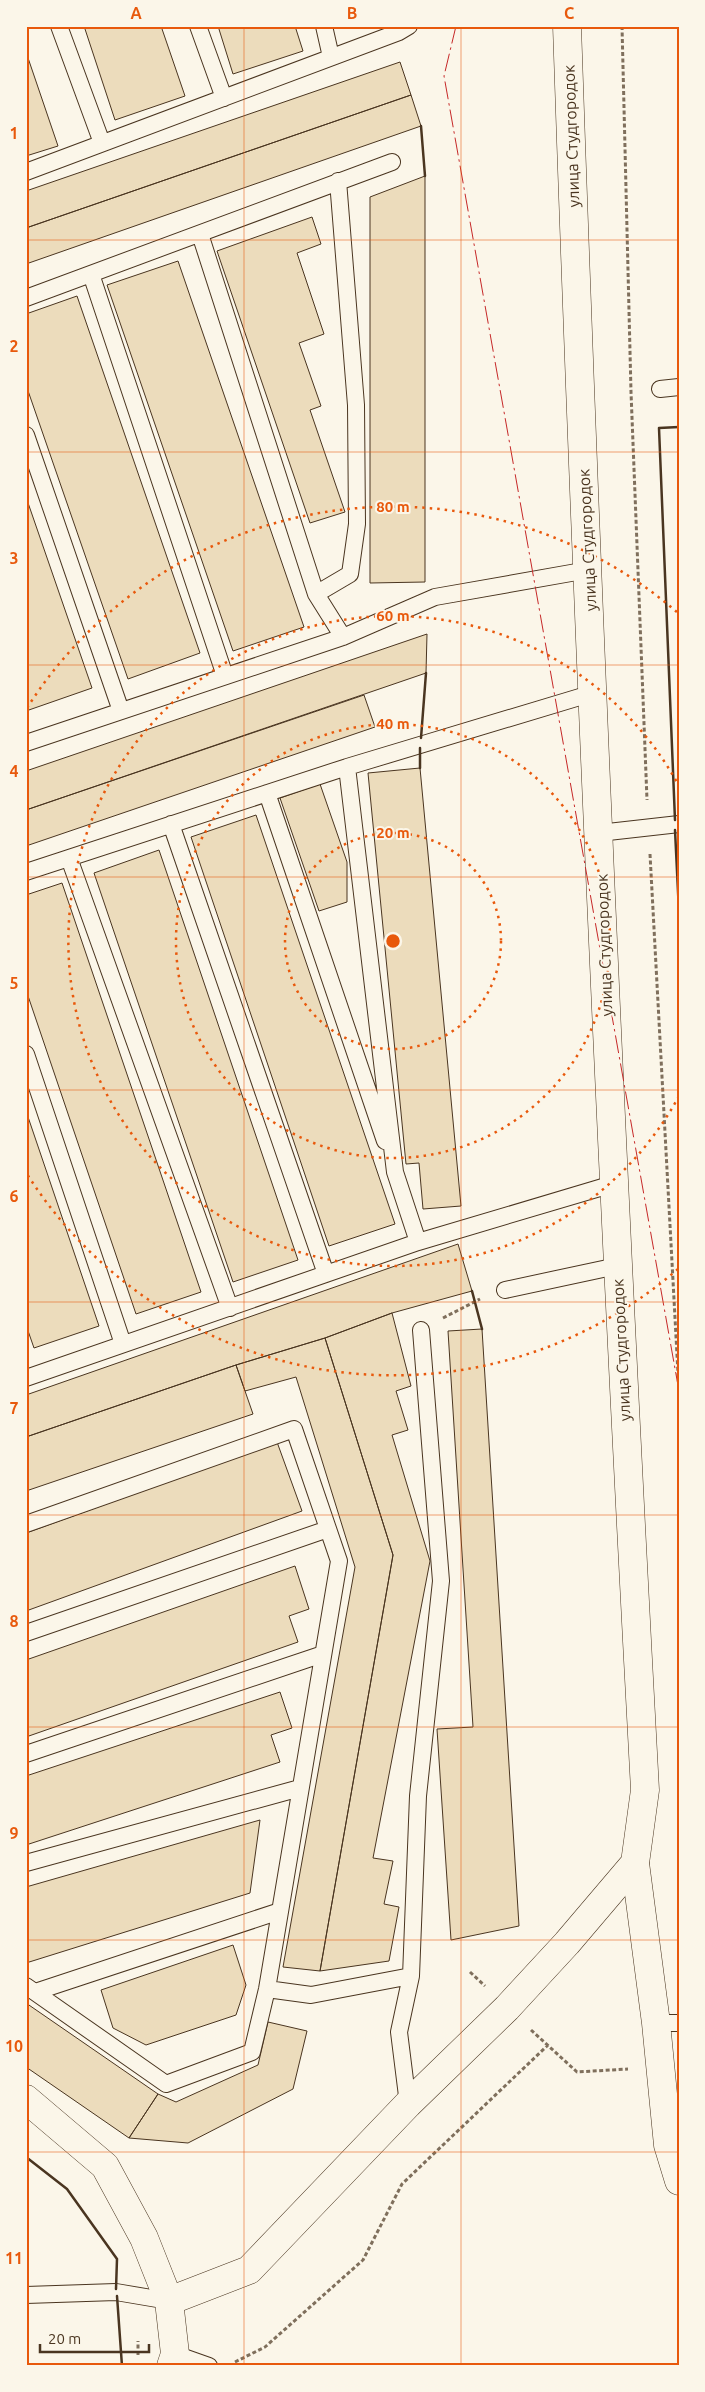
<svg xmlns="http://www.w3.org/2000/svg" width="705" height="2392" font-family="Ubuntu,sans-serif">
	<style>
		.building { fill: #ecdcbc; stroke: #4a3520 }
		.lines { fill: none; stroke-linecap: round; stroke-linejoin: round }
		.service-casing { stroke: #4a3520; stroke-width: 18 }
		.minor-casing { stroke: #4a3520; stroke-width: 29 }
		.tertiary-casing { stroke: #4a3520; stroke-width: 29 }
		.path { stroke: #7f6f5c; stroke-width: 3; stroke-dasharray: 4 2.5; stroke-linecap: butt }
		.service { stroke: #fbf6e9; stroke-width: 16 }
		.minor { stroke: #fbf6e9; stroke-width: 28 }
		.tertiary { stroke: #fbf6e9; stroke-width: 28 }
		.wall { stroke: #4a3520; stroke-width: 2.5 }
		.power { stroke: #c62828; stroke-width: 1; stroke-dasharray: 18 4 2.5 4; stroke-linecap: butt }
		.grid { fill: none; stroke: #e8590c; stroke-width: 1; stroke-opacity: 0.55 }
		.ring { fill: none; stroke: #e8590c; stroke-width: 2.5; stroke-dasharray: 2.5 5 }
		.labels { text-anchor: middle; stroke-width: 4; stroke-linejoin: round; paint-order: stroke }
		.street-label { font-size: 16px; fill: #4a3520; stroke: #fbf6e9 }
		.centre { fill: #e8590c; stroke: #fbf6e9; stroke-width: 2.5 }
		.ring-label { font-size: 15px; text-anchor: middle; font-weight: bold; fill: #e8590c; stroke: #fbf6e9; stroke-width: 4; stroke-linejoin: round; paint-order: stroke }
		.neatline { fill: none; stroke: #e8590c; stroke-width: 2 }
		.grid-label { font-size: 16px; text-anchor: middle; font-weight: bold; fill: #e8590c }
	</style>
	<rect width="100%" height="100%" fill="#fbf6e9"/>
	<!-- building -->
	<path class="building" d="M84,26H161L185,96L115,120Z
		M218,26H295L303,51L233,74Z
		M26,52L58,146L26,156Z
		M400,62L411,95L26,228V191Z
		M411,95L421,126L26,264V228Z
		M425,176V582L370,583V197Z
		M312,217L321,244L297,253L324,334L299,343L321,406L310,410L345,512L310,523L217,251Z
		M178,261L304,627L233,651L107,285Z
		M77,296L200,653L128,679L26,385V314Z
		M26,497L92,688L26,711Z
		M427,634L426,673L26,810V771Z
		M364,695L375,727L26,846V810Z
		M420,768L461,1206L423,1209L419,1163L406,1164L368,773Z
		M320,784L347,862V902L319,911L280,798Z
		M256,815L395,1224L329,1246L191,837Z
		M159,850L298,1260L233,1282L94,873Z
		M62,883L201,1292L136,1314L26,990V895Z
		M26,1111L99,1326L34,1348L26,1325Z
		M458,1244L472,1291L392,1313L325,1338L236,1365L26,1437V1395Z
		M392,1313L411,1386L396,1391L408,1430L392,1435L430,1561L373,1858L393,1861L384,1904L399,1907L389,1961L320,1971L393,1555L325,1338Z
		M482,1329L519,1926L451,1940L437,1729L473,1727L448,1331Z
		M325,1338L393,1555L320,1971L283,1967L355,1567L296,1377L245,1391L236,1365Z
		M236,1365L253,1414L26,1491V1437Z
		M277,1442L302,1511L26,1611V1533Z
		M295,1566L309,1609L289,1616L298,1642L26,1737V1660Z
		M280,1692L292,1728L271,1735L280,1762L26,1845V1776Z
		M260,1820L250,1893L26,1963V1887Z
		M233,1945L246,1985L236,2015L146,2045L113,2028L101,1990Z
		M26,2003L158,2094L129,2138L26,2067Z
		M268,2022L307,2031L293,2089L188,2143L129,2138L158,2094L176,2102L258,2065Z"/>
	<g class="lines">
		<defs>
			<path id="service" d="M59,26L102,143
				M198,26L224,98
				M324,26L331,57
				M26,172L399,32L409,26
				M200,234L316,594L343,637
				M91,274L225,676
				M26,298L392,162
				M660,389L679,387
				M26,435L121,711
				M316,594L350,574L357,524L356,405L338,181
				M593,693L347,767L395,1172L418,1242L613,1184
				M26,743L343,637L435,597L588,570
				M267,793L385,1141
				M171,824L326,1274
				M599,833L679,824
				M69,858L230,1308
				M26,872L347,767
				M26,1054L123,1344
				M505,1290L617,1266
				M26,1378L418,1242
				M26,1524L294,1429L339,1561L267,1989L252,2052L166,2084L26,1986
				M26,1633L328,1529
				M26,1754L323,1654
				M26,1863L300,1788
				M267,1989L311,1995L411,1976
				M35,1992L280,1911
				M656,2023H679
				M408,2104L399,2032L411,1976L418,1796L441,1581L421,1330
				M26,2295L116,2292L169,2301
				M175,2354L209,2366"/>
			<path id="minor" d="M635,1863L656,2023L668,2145L679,2181
				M26,2099L105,2166L144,2238L169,2301"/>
			<path id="tertiary" d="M171,2366L175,2354L169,2301L249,2270L408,2104L507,2008L567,1943L635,1863L645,1790C613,1202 587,614 567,26"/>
		</defs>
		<!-- service casing -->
		<use href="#service" class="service-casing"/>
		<!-- minor casing -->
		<use href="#minor" class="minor-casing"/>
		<!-- tertiary casing -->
		<use href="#tertiary" class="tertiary-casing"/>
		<!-- path -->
		<path class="path" d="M622,26L631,392L647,800
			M650,854L679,1392
			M443,1318L480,1299
			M470,1972L485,1986
			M531,2030L577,2072L628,2069
			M138,2355V2341
			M235,2362L265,2347L363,2260L402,2184L548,2045"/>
		<!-- service -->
		<use href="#service" class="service"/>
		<!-- minor -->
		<use href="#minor" class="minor"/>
		<!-- tertiary -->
		<use href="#tertiary" class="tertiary"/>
		<!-- wall -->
		<path class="wall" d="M421,126L425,176
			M421,738L426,673
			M420,768V748
			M675,820L659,428L679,427
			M675,830L679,912
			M472,1291L482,1329
			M26,2157L67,2189L117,2259L116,2289
			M117,2296L122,2366
			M292,2366H301"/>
		<!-- power -->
		<path class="power" d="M456,26L444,76L679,1391"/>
	</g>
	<!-- grid -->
	<path class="grid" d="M244,26V2366M461,26V2366M26,240H679M26,452H679M26,665H679M26,877H679M26,1090H679M26,1302H679M26,1515H679M26,1727H679M26,1940H679M26,2152H679"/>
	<!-- distance rings -->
	<g class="ring">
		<circle cx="393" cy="941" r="108"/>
		<circle cx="393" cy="941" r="217"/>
		<path d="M679 1096A325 325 0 1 1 679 786"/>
		<path d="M678 1269A434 434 0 0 1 27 1174M27 708A434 434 0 0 1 678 613"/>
	</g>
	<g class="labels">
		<!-- street labels -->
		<g class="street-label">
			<text transform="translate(571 136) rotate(-92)" y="6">улица Студгородок</text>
			<text transform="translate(587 540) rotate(-93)" y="6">улица Студгородок</text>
			<text transform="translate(604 945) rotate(-92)" y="6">улица Студгородок</text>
			<text transform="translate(621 1350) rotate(-93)" y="6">улица Студгородок</text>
		</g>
	</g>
	<circle cx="393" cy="941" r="8" class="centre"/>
	<g class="ring-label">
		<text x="393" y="512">80 m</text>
		<text x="393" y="621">60 m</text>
		<text x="393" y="729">40 m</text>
		<text x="393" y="838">20 m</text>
	</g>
	<!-- border -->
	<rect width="705" height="2392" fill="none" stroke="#fbf6e9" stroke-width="55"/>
	<!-- scale -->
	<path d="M40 2344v8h109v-8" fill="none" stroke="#4a3520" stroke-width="2.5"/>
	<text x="48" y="2344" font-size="15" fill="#4a3520" stroke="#fbf6e9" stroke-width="4" paint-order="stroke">20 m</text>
	<rect x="28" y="28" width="650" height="2336" class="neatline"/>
	<g class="grid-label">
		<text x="136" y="19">A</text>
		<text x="352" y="19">B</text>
		<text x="569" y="19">C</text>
		<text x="14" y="139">1</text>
		<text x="14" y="352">2</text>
		<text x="14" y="564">3</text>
		<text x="14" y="777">4</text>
		<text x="14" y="989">5</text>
		<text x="14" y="1202">6</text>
		<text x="14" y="1414">7</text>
		<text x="14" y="1627">8</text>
		<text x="14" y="1839">9</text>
		<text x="14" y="2052">10</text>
		<text x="14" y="2264">11</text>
	</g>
</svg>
